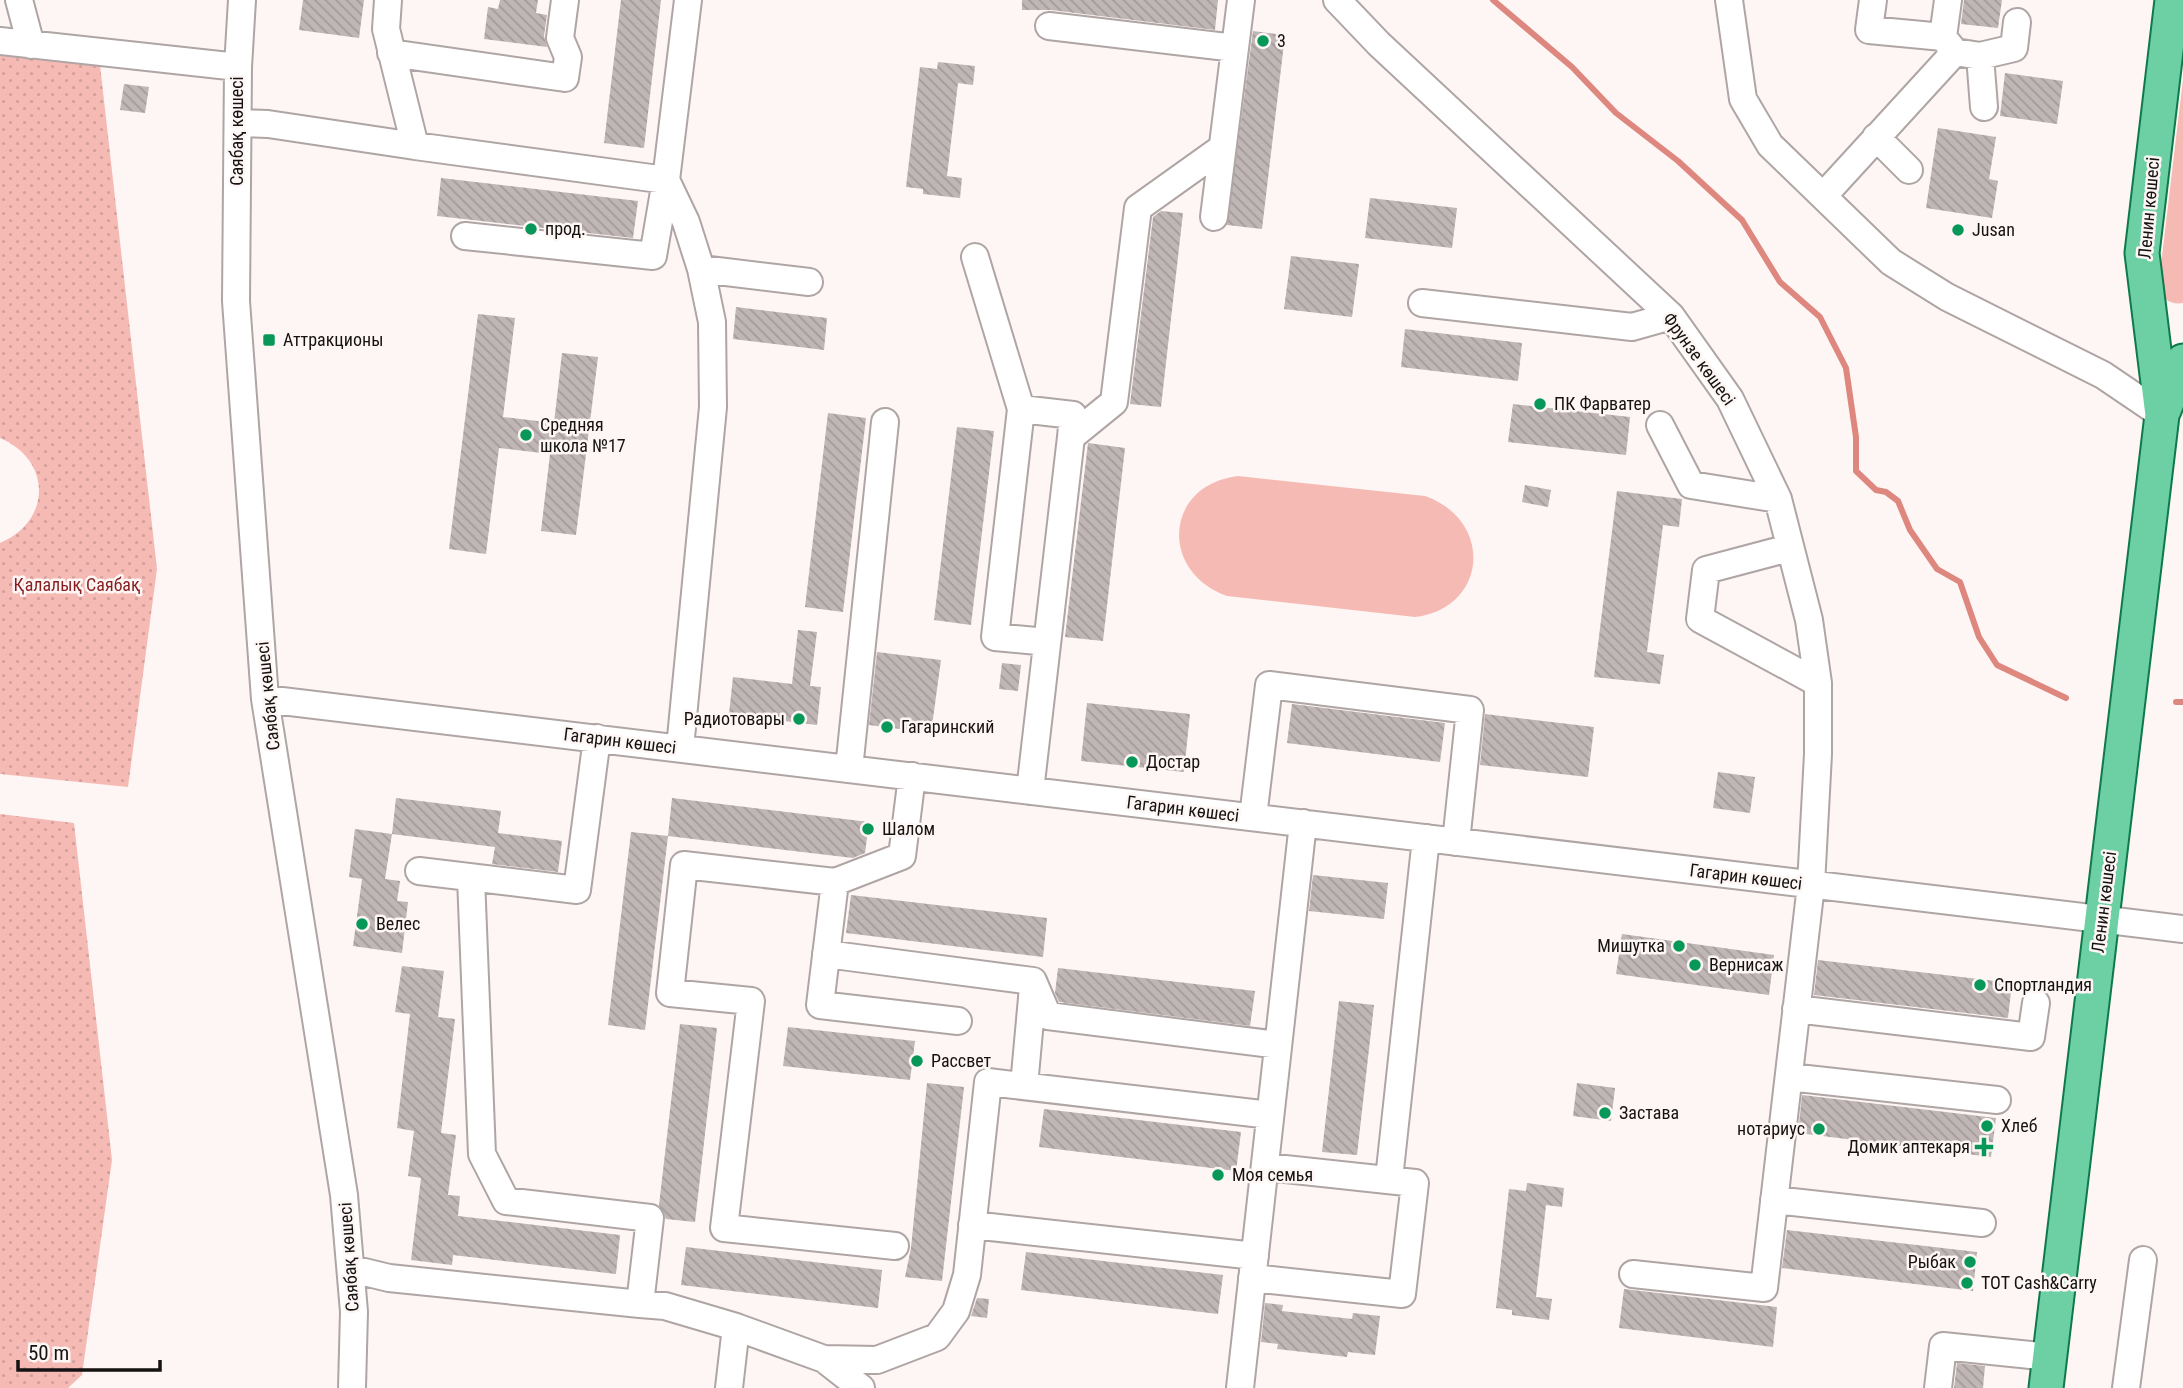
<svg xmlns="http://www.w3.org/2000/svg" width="2183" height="1388" font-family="'Roboto Condensed',sans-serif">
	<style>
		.grass { fill: #f6bab4 }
		.park { fill: url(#park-dots) }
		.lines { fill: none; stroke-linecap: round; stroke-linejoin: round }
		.stream { stroke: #de877f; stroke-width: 6 }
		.building { fill: url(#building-back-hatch) }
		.minor-casing { stroke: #aea5a4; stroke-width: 30 }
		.major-casing { stroke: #0e794a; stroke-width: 37 }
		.minor { stroke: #fff; stroke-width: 26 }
		.major { stroke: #6cd0a4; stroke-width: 33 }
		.poi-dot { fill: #079859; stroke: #fef6f5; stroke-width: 2.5 }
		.labels { text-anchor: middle; stroke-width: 5; stroke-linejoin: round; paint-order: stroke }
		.poi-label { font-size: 18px; fill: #151212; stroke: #fef6f5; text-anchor: start }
		.street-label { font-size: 18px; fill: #151212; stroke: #fef6f5 }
		.park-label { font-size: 18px; fill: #851e1f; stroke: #fef6f5 }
	</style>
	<defs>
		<pattern id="park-dots" width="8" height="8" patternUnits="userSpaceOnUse" patternTransform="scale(1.75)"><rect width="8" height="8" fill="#f6bab4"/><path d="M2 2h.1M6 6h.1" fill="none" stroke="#d29f9a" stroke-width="1.8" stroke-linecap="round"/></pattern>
		<pattern id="building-back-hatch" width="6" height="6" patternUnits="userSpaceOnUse" patternTransform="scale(1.75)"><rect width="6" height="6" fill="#bfb6b5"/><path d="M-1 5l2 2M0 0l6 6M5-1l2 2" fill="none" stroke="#a39b9b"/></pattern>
	</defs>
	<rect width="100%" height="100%" fill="#fef6f5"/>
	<!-- grass -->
	<path class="grass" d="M2183,79V303C2171,305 2165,300 2158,290Z
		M1238,476L1425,496C1494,520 1488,608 1415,617L1227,596C1159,572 1164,485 1238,476Z"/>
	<!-- park -->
	<path class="park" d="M0,53L100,65L157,569L128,787L0,774V543C52,521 52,460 0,438Z
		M0,814L74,823L112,1160L82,1375L68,1388H0Z"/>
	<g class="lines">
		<!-- stream -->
		<path class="stream" d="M1493,0L1572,67L1616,113L1678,161L1742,220L1780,282L1820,317L1846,368L1856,437V471L1876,490L1886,492L1898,501L1910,530L1937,569L1960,582L1979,637L1997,665L2066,698
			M2176,702H2183"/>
	</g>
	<!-- building -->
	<path class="building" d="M303,0H364L359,38L299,30Z
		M500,0H538L536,13L547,15L544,36L547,47L484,39L488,7L498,9Z
		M621,0H661L644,148L604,143Z
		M1022,0H1218L1215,30L1051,10H1022Z
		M1964,0H2002L1998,28L1961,24Z
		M1253,31L1285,35L1262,229L1227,225Z
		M938,62L975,66L973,85L958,83L947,176L962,178L960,198L923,194V189L906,187L920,67L937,69Z
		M2005,73L2063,81L2057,124L2000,116Z
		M124,84L149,87L145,113L120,110Z
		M1938,128L1996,137L1989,179L1998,181L1992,218L1926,208Z
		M441,178L638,201L633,238L437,216Z
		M1370,198L1457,208L1452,248L1365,238Z
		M1161,211L1183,213L1161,407L1130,404L1153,217Z
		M1291,256L1359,264L1352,317L1284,309Z
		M736,307L827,318L824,350L733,339Z
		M478,314L515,318L503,417L554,423L562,353L598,357L576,535L541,531L550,454L499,448L486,554L449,549Z
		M1405,329L1522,343L1518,381L1401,367Z
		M1513,404L1630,417L1626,455L1508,442Z
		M828,413L866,418L843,612L805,607Z
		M957,427L994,431L971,625L934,620Z
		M1088,443L1125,448L1103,641L1065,637Z
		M1525,485L1551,490L1548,507L1522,502Z
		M1617,491L1682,499L1679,527L1663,525L1647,652L1664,655L1660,684L1594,677Z
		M798,630L817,632L810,686L821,687L817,725L729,714L733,677L792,684Z
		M877,652L941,660L931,733L869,725Z
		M1002,663L1021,665L1018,691L999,689Z
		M1087,703L1190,714L1184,772L1081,761Z
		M1292,704L1445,723L1440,762L1287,743Z
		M1485,714L1594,727L1588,777L1480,765Z
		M1718,772L1755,777L1750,813L1713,808Z
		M396,798L501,811L498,833L562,841L558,872L492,864L495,847L392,834Z
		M672,798L869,822L865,853L853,858L668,836Z
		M355,829L392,834L385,879L400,881L397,901L408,902L402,953L353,946L362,879L349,877Z
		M631,832L668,836L645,1030L608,1025Z
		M1313,875L1388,883L1384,919L1309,911Z
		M851,895L1047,918L1043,957L846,933Z
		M1622,934L1774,955L1769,995L1616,974Z
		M1818,960L2012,983L2008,1018L1814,995Z
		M402,966L444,971L438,1017L455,1019L441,1133L456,1135L448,1195L460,1196L458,1216L620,1235L616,1274L453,1255L452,1265L411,1260L421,1178L408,1176L414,1131L397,1128L410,1014L395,1012Z
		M1058,968L1255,991L1250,1026L1059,1002L1055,993Z
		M1339,1001L1374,1005L1357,1155L1322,1152Z
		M680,1024L717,1028L695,1222L666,1219L659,1205Z
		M788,1027L915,1041L910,1080L783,1066Z
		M927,1083L964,1087L942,1281L905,1277L911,1248Z
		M1577,1083L1615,1088L1611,1121L1573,1116Z
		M1802,1095L1996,1118L1991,1157L1798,1133Z
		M1044,1109L1241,1132L1236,1171L1039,1147Z
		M1527,1183L1564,1188L1562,1207L1546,1205L1536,1297L1552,1299L1549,1320L1512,1315V1310L1496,1308L1509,1189L1526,1191Z
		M1787,1230L1977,1252L1973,1291L1782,1268Z
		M686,1247L882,1270L878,1308L681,1285Z
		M1026,1252L1223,1275L1218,1314L1021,1290Z
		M1624,1289L1777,1307L1773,1347L1619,1328Z
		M977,1298L989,1299L987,1318L971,1316Z
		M1265,1303L1283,1305L1282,1311L1352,1319L1353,1313L1380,1316L1375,1355L1348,1352L1347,1357L1277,1349L1278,1344L1261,1342Z
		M1957,1363L1985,1366L1983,1388H1954Z"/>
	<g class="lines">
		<defs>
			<path id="minor" d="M19,0L31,45
				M242,0L238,67L236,301L265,699L344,1195L354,1312L352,1388
				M388,0L386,29L415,146L666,180L653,256L465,236
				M1337,0L1379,44L1671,316L1730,399L1778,499L1809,620L1818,683V754L1811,885L1764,1288L1633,1274
				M1729,0L1743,99L1770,145L1891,262L1947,297L2103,375L2162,415
				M1873,0L1869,30L1943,37
				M1948,0L1943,37L1954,51
				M1049,26L1235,48
				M0,41L238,67
				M391,53L565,78L568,57L560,38L565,0
				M1980,56L1984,107
				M238,123L268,124L415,146
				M1876,137L1909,170
				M1825,194L1955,52L1980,56L2014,48L2017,22
				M1214,217L1241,0
				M975,257L1021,409L995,637L1047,642
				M701,269L809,282
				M1422,303L1632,327L1671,316
				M1021,409L1073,415L1071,437
				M1660,425L1691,485L1778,499
				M1789,548L1706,570L1700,619L1818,683
				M265,699L2183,929
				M680,748L713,407L712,322L701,269L686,222L666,180L688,0
				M849,769L885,422
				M1030,791L1071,437L1114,402L1138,208L1222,148
				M1253,817L1269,685L1470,710L1456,842
				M419,871L577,890L597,738
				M835,882L902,856L912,776
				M826,954L1033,981L1048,1016L1278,1045
				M1796,1009L2031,1037L2036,1003
				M1789,1077L1997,1100
				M1024,1086L1033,987
				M1389,1179L1426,838
				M1774,1200L1982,1223
				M972,1225L1255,1256
				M895,1246L724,1228L751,1001L670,993L684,865L835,882L820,1005L958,1021
				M352,1269L389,1278L640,1304L650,1218L506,1201L482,1154L471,878
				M1252,1278L1402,1294L1415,1183L1266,1167
				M640,1304L665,1306L736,1327L729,1388
				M736,1327L824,1359L877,1360L937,1337L956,1311L967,1275L988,1082L1270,1115
				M824,1359L861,1388
				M1240,1388L1303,823
				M1938,1388L1943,1346L2050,1357
				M2126,1388L2143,1260"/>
			<path id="major" d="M2164,410L2183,361
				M2046,1388L2162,415L2142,253L2172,0"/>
		</defs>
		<!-- minor casing -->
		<use href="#minor" class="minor-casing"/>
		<!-- major casing -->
		<use href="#major" class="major-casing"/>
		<!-- minor -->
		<use href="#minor" class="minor"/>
		<!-- major -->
		<use href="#major" class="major"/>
	</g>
	<!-- markers -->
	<g class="poi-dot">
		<circle cx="1263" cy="41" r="7"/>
		<circle cx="531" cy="229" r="7"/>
		<circle cx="1958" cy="230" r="7"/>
		<rect x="262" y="333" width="14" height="14" rx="3.5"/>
		<circle cx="1540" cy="404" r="7"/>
		<circle cx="526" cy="435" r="7"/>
		<circle cx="799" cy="719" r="7"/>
		<circle cx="887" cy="727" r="7"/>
		<circle cx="1132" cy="762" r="7"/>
		<circle cx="868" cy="829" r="7"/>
		<circle cx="362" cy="924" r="7"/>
		<circle cx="1679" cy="946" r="7"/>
		<circle cx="1695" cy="965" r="7"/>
		<circle cx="1980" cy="985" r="7"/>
		<circle cx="917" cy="1061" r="7"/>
		<circle cx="1605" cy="1113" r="7"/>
		<circle cx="1987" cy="1126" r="7"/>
		<circle cx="1819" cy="1129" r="7"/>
		<path d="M1980.5 1136.5h7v7h7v7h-7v7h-7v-7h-7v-7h7z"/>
		<circle cx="1218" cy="1175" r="7"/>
		<circle cx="1970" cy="1262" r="7"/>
		<circle cx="1967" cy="1283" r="7"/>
	</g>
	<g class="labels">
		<!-- poi labels -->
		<g class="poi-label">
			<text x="1277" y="47">3</text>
			<text x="545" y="235">прод.</text>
			<text x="1972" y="236">Jusan</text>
			<text x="283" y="346">Аттракционы</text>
			<text x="1554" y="410">ПК Фарватер</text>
			<text x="540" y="431">Средняя<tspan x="540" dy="21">школа №17</tspan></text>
			<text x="785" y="725" text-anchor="end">Радиотовары</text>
			<text x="901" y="733">Гагаринский</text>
			<text x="1146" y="768">Достар</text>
			<text x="882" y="835">Шалом</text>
			<text x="376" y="930">Велес</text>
			<text x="1665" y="952" text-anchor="end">Мишутка</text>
			<text x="1709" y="971">Вернисаж</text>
			<text x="1994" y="991">Спортландия</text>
			<text x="931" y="1067">Рассвет</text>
			<text x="1619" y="1119">Застава</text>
			<text x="2001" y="1132">Хлеб</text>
			<text x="1805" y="1135" text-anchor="end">нотариус</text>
			<text x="1970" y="1153" text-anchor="end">Домик аптекаря</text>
			<text x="1232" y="1181">Моя семья</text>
			<text x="1956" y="1268" text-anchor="end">Рыбак</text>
			<text x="1981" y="1289">ТОТ Cash&amp;Carry</text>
		</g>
		<!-- street labels -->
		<g class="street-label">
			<text transform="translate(237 131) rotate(-90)" y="6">Саябақ көшесі</text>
			<text transform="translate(2149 208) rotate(-85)" y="6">Ленин көшесі</text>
			<text transform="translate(1699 359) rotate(54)" y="6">Фрунзе көшесі</text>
			<text transform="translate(268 696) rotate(-96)" y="6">Саябақ көшесі</text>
			<text transform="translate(620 741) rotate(7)" y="6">Гагарин көшесі</text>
			<text transform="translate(1183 809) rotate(7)" y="6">Гагарин көшесі</text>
			<text transform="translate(1746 877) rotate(7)" y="6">Гагарин көшесі</text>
			<text transform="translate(2104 902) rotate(-83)" y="6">Ленин көшесі</text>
			<text transform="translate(349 1257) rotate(-94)" y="6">Саябақ көшесі</text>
		</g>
		<!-- park labels -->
		<g class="park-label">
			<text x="77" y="591">Қалалық Саябақ</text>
		</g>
	</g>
	<!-- scale -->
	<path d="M18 1360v10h142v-10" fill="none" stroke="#151212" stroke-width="3.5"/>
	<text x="28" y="1360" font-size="21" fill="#151212" stroke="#fef6f5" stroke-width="5" paint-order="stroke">50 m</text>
</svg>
